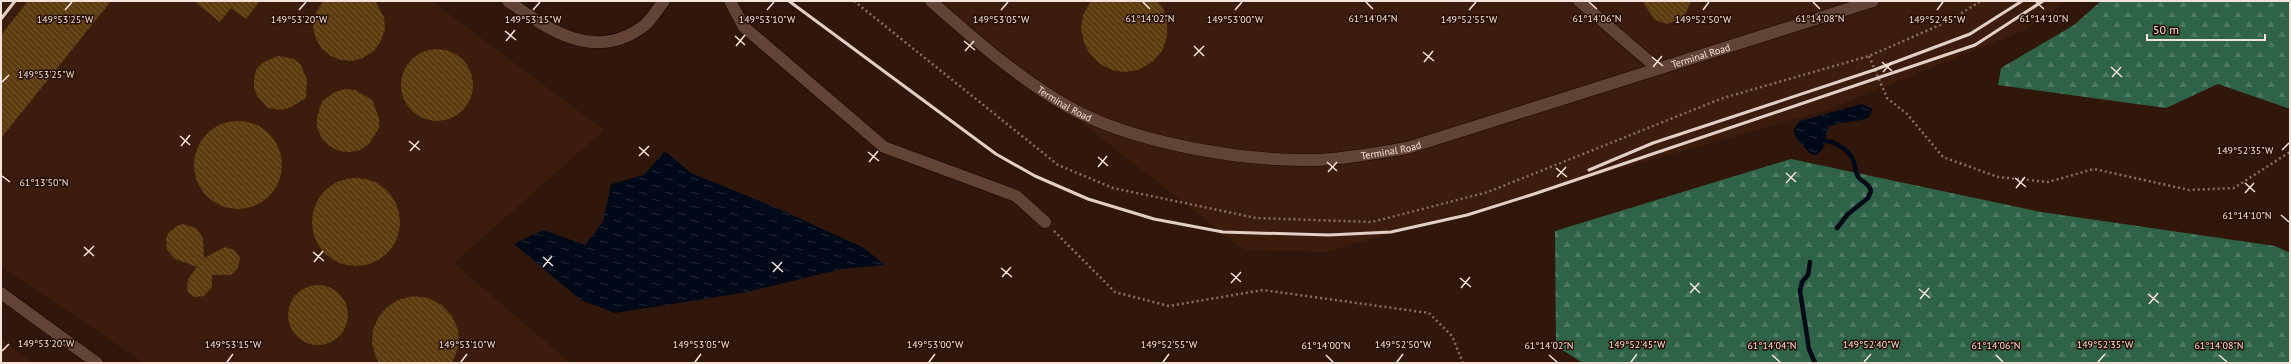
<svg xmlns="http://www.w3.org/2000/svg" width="2291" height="364" font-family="'PT Sans',sans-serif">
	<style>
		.built { fill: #3c1c0c }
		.forest { fill: url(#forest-firs) }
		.water { fill: url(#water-ripples) }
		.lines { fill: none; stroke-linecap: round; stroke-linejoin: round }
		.stream { stroke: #000918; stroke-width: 4.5 }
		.building { fill: url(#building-back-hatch) }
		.minor-casing { stroke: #180300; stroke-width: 13 }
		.path { stroke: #877066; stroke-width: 2.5; stroke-dasharray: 2 3; stroke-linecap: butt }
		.minor { stroke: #614436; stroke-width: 12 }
		.rail { stroke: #e2cfc6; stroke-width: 3 }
		.ticks { fill: none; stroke: #f6e4dc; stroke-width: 1.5 }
		.labels { text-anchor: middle; stroke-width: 3; stroke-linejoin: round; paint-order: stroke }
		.street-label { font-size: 10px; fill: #f6e4dc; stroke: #270e04 }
		.ticks-label { font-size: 10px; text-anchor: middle; fill: #f6e4dc; stroke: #270e04; stroke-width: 3; stroke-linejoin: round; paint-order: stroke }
	</style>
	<defs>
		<pattern id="forest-firs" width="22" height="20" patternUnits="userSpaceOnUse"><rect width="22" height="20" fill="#2e6347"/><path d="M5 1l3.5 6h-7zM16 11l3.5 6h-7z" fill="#4d7961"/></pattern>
		<pattern id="water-ripples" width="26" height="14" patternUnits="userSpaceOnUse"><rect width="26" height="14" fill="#000918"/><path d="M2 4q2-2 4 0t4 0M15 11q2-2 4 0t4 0" fill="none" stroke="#262d39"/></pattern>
		<pattern id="building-back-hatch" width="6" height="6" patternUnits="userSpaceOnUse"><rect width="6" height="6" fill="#5d3c10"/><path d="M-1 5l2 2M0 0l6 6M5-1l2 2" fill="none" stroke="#755832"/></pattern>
	</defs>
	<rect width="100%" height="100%" fill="#31170b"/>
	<!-- built -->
	<path class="built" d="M1,1H35L1,44Z
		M36,1H432L604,130L454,263L570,363H144L1,266V46Z
		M927,1H2066L2026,30L1824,111L1325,252L1244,250Z
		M1,338L32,363H1Z"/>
	<!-- forest -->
	<path class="forest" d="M2101,1H2290V109L2218,84L2166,108L1998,85L2001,68L2074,25Z
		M1791,159L2041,212L2275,246L2290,253V363H1583L1556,346L1555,231Z"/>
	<!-- water -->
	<path class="water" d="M1862,104L1873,109L1869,117C1856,123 1842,121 1828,127L1824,147L1817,155L1810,154L1795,136L1794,129L1800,121Z
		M665,151L691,173L779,209L864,248L885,265L842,269L742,293L615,313L581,300L514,244L543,230L585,245L603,222L611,184L644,175Z"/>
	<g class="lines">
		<!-- stream -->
		<path class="stream" d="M1826,141C1836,142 1852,152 1854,163C1856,168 1855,173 1859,178C1864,183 1869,183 1871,191L1868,198L1848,214L1837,228
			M1810,262L1808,275L1802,282L1800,291L1809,349L1815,363"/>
	</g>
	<!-- building -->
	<path class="building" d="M28,1H111L1,138V35Z
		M194,1H260L246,19L231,8L220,22Z
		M323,1H375L384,17L385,29L381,41L374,51L363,58L352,61L341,60L331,56L322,49L316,39L313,28L314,17Z
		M1091,1H1157L1163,8L1167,22V37L1162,51L1152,62L1138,70L1125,72L1112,70L1100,64L1090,54L1084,42L1081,29L1083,15Z
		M1642,1H1691L1686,13L1681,19L1667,24L1655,20Z
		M401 85a36 36 0 1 1 72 0a36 36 0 1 1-72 0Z
		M278,56L294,59L301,65L307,80L306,98L291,107L282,110L268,108L258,97L254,89V79L256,70L262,63Z
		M345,89L355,90L372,100L379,118V128L369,144L360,150L350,152L339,151L329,146L322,138L317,128V117L322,101L335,92Z
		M194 165a44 44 0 1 1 88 0a44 44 0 1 1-88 0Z
		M312 222a44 44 0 1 1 88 0a44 44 0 1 1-88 0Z
		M183,224L196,228L200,233L203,239L204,258L225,247L234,250L240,258L238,268L231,275H212V287L204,296L195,297L188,292L187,287L188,279L197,267L175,259L167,250L166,239L168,233L177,226Z
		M288 315a30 30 0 1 1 60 0a30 30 0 1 1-60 0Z
		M413,296L428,298L442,305L452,316L458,330L459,345L452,363H379L376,357L372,344L373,330L378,318L387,307L398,300Z"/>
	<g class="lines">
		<defs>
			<g id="minor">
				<path d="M508,1C550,31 596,63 645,25C652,19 658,8 664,1"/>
				<path d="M730,1L744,27L884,147L1016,196L1045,222"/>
				<path id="s1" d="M931,1C974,39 1017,77 1067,106C1132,143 1240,161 1314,160C1345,159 1376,153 1407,148L1873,1"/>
				<path d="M1579,1L1657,68"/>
				<path d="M1,293L97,363"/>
			</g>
		</defs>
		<!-- minor casing -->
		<use href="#minor" class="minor-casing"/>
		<!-- path -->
		<path class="path" d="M854,1L1058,165L1113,188L1256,218L1372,222L1488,192L1723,98L1869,56L1949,21L1981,1
			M1869,56L1887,98L1907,114L1943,157L1998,177L2048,182L2094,169L2189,190L2234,188L2290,152
			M1054,231L1115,292L1169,306L1263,290L1429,313L1452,336L1463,363"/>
		<!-- minor -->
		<use href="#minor" class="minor"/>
		<!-- rail -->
		<path class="rail" d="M789,1L996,154L1035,176L1088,199L1154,219L1223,232L1329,235L1391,232L1467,215L1534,194L1975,45L2043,1
			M1,19L15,1
			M1589,170L1653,143L1874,70L1970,34L2022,1"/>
	</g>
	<!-- ticks -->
	<path class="ticks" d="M1143,2L1150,9M1366,2L1373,9M1589,2L1597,9M1813,2L1820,9M2036,2L2044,9M65,10L72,2M299,10L306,2M533,10L540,2M767,10L774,2M1001,10L1008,2M1235,10L1242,2M1469,10L1476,2M1703,10L1709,2M1937,10L1943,2M505,31L516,40M735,36L745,45M506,41L515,30M964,41L975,50M736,46L745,35M1194,46L1204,56M965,51L974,41M1423,52L1434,61M1194,56L1204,46M1652,57L1663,66M1424,62L1433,51M1882,62L1892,71M1653,67L1662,56M2111,67L2122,77M1883,72L1892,62M2112,77L2121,67M2,82L9,75M180,136L190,145M409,141L420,150M181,146L190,135M639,147L649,156M2282,150L2289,143M410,151L419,141M868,152L879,161M639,156L649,146M1098,157L1108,166M869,162L878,151M1327,162L1337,171M1098,167L1107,156M1556,168L1567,177M1328,172L1337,162M1786,173L1796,182M2,176L10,182M1557,177L1566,167M2015,178L2026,187M1786,183L1796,172M2245,183L2255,192M2016,188L2025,177M2245,193L2254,183M2281,215L2289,222M84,247L94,256M313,252L324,261M84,256L94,246M543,257L553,266M314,262L323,251M772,262L783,272M543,267L552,256M1001,268L1012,277M773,272L782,262M1231,273L1241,282M1002,277L1011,267M1460,278L1471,287M1231,283L1241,272M1690,283L1700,293M1461,288L1470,277M1919,289L1930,298M1690,293L1699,283M2148,294L2159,303M1920,299L1929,288M2149,304L2158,293M2,351L9,344M1326,355L1333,362M1549,355L1557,362M1772,355L1780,362M1996,355L2003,362M2219,355L2227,362M227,362L233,354M461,362L467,354M695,362L701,354M929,362L935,354M1163,362L1169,354M1397,362L1403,354M1631,362L1637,354M1864,362L1871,354M2098,362L2105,354"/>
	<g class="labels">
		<!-- street labels -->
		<g class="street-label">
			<text dy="4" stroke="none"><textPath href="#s1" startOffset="829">Terminal Road</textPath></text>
			<text dy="4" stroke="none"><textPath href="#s1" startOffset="169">Terminal Road</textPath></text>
			<text dy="4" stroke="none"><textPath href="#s1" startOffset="505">Terminal Road</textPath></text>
		</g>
	</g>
	<g class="ticks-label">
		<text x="1150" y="22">61°14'02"N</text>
		<text x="1373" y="22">61°14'04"N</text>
		<text x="1597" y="22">61°14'06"N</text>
		<text x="1820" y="22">61°14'08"N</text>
		<text x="2044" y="22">61°14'10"N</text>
		<text x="65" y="23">149°53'25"W</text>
		<text x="299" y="23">149°53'20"W</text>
		<text x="767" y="23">149°53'10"W</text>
		<text x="1001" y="23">149°53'05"W</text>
		<text x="1469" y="23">149°52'55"W</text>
		<text x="1703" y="23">149°52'50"W</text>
		<text x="1937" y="23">149°52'45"W</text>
		<text x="533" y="23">149°53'15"W</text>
		<text x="1235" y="23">149°53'00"W</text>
		<text x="46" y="78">149°53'25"W</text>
		<text x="2245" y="154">149°52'35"W</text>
		<text x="44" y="186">61°13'50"N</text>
		<text x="2247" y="219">61°14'10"N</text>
		<text x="46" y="347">149°53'20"W</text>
		<text x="233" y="348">149°53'15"W</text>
		<text x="467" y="348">149°53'10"W</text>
		<text x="701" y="348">149°53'05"W</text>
		<text x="935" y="348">149°53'00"W</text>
		<text x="1169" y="348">149°52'55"W</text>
		<text x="1403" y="348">149°52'50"W</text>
		<text x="1637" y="348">149°52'45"W</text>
		<text x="1871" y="348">149°52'40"W</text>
		<text x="2105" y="348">149°52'35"W</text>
		<text x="1326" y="349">61°14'00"N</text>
		<text x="1549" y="349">61°14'02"N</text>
		<text x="1772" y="349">61°14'04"N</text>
		<text x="1996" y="349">61°14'06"N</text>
		<text x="2219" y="349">61°14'08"N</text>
	</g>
	<!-- border -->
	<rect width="2291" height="364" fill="none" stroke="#f6e4dc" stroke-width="4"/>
	<!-- scale -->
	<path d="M2147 34v6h118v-6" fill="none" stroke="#f6e4dc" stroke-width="2"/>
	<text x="2153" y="34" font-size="12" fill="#f6e4dc" stroke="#270e04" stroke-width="3" paint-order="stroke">50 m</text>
</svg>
